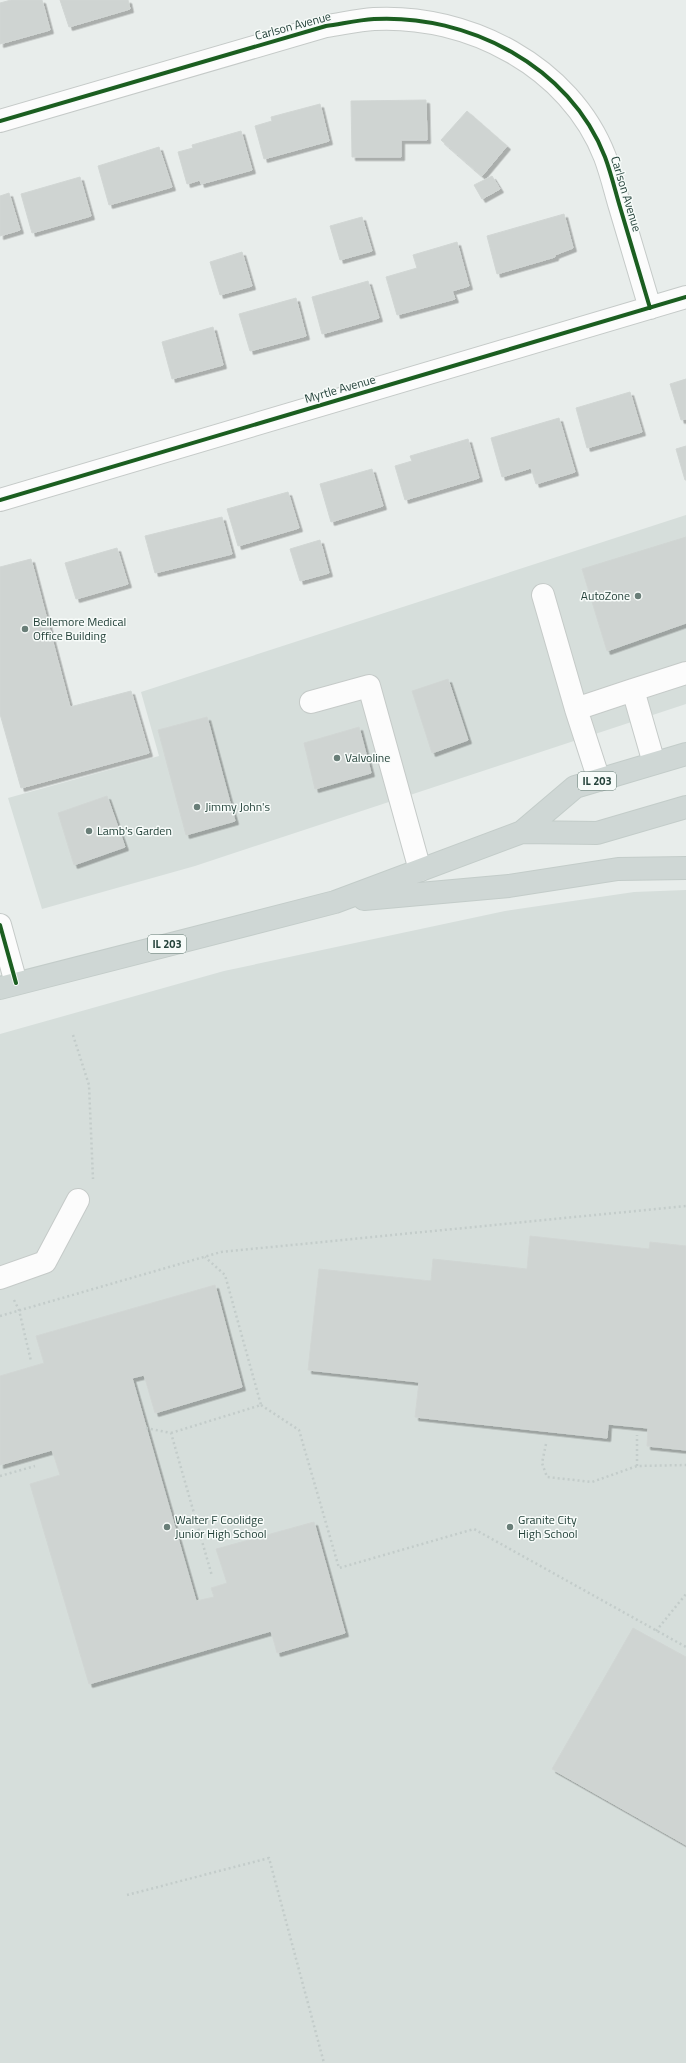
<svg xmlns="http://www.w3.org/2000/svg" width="686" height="2063" font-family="'Titillium Web',sans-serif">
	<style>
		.built { fill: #d6dedb }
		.building { fill: #cfd4d2; stroke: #d1d6d4; filter: url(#shadow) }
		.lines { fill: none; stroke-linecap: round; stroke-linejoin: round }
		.minor-casing { stroke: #c5cac8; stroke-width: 24 }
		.major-casing { stroke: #c3ccc9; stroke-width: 24 }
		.path { stroke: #c3ccca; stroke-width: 2.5; stroke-dasharray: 2 3; stroke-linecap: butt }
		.minor { stroke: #fcfcfc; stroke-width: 22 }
		.major { stroke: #cfd7d5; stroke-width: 22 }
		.cycleway-casing { stroke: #f7fbf9; stroke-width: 6 }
		.cycleway { stroke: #1b5e20; stroke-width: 4 }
		.poi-dot { fill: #697e78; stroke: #f7fbf9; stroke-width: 1.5 }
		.labels { text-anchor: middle; stroke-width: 3; stroke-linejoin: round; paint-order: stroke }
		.shield { fill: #f7fbf9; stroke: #637a73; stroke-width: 1 }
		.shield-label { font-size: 11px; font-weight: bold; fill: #24423a }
		.street-label { font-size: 12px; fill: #24423a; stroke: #f7fbf9 }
		.poi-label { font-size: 12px; fill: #24423a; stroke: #f7fbf9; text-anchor: start }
	</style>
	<defs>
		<filter id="shadow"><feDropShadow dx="3.5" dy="3.5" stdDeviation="0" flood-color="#0004"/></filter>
	</defs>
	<rect width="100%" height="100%" fill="#e8edeb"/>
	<!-- built -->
	<path class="built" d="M686,515V704L195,866L42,909L8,798L159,756L141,692Z
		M686,890V2063H0V1034L224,971L505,911L634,892Z"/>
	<!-- building -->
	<path class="building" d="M11,0H42L50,30L0,44V3Z
		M60,0H128L130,9L69,27Z
		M426,100L427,140H401V157H352L351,101Z
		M320,104L329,141L264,159L255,126L272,121L271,117Z
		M467,111L507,146L482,176L441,140Z
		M241,131L252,170L201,184L200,180L187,184L178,152L193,148L192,145Z
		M159,147L172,187L109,205L98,166Z
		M492,176L500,189L482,199L474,185Z
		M80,177L91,216L32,233L21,194Z
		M9,193L20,230L0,236V196Z
		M564,214L573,248L555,255V257L497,274L487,236Z
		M362,217L372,251L340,260L330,226Z
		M457,242L469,286L452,291L455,299L397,315L386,277L417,268L413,255Z
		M242,252L252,286L220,295L210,262Z
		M368,281L379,318L322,334L312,297Z
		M296,298L306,336L250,351L239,314Z
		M213,327L223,365L172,379L162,342Z
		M686,379V419L681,420L670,384Z
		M630,392L642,432L587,448L576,408Z
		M559,418L575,472L536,484L531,468L502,477L491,438Z
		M468,439L479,478L405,500L395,466L412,461L410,456Z
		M686,446V480H685L676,449Z
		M372,469L383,506L331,522L320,484Z
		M288,492L299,528L238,546L227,509Z
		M222,517L232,554L155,573L145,536Z
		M686,537V623L607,651L582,569Z
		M320,540L329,573L300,581L290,549Z
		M117,548L128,584L76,599L65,563Z
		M31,559L70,707L131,691L149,753L21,788L0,714V567Z
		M448,679L468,740L432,753L412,691Z
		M207,717L235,821L186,835L158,730Z
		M359,727L371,773L315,789L304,743Z
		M107,796L125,847L74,865L58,813Z
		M530,1236L649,1249L650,1242L686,1246V1450L647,1446L648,1428L608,1424L607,1438L415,1417L419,1382L308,1370L319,1269L431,1281L433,1259L527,1269Z
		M215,1285L242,1387L155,1413L144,1375L132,1378L196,1601L214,1597L211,1588L227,1583L216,1549L314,1522L345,1633L277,1653L271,1631L89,1684L30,1484L60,1475L52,1450L0,1465V1376L44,1363L36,1336Z
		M633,1628L686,1657V1845L552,1769Z"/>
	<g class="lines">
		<defs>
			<path id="minor" d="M0,121L326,26C341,24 358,20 374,19C468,14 570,66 605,157C611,173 615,190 620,207C630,241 640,274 650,308
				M0,500L686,297
				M543,595L576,709
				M311,702L369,686L420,870
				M654,763L633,690L686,673
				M599,780L576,709L633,690
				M0,925L16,983
				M0,1278L45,1262L78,1200"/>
			<path id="major" d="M522,832L597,833L686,807
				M364,899L509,886L618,869L686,868
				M0,988L335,902L522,832L575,787L686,754"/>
		</defs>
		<!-- minor casing -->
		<use href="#minor" class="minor-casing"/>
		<!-- major casing -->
		<use href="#major" class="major-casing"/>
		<!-- path -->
		<path class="path" d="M73,1035L89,1085L93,1179
			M14,1300L19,1310L31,1361
			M0,1316L221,1252L686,1206
			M261,1405L299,1430L339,1568L474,1529L686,1647
			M146,1428L171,1433L212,1576
			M171,1433L261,1405L225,1275L205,1257
			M546,1444L542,1463L547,1477L592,1482L637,1466L686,1465
			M637,1466V1435
			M0,1476L35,1466
			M656,1631L686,1594
			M127,1895L269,1858L324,2063"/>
		<!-- minor -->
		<use href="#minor" class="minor"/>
		<!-- major -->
		<use href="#major" class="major"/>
		<defs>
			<path id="cycleway" d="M0,121L326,26C341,24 358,20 374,19C468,14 570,66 605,157C611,173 615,190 620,207C630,241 640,274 650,308
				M0,500L686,297
				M0,925L16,983"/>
		</defs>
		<!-- cycleway casing -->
		<use href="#cycleway" class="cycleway-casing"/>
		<!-- cycleway -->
		<use href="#cycleway" class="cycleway"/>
	</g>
	<!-- markers -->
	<g class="poi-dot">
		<circle cx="638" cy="596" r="4"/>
		<circle cx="25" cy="629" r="4"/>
		<circle cx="337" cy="758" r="4"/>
		<circle cx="197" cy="807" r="4"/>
		<circle cx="89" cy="831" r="4"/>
		<circle cx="167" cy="1527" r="4"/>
		<circle cx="510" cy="1527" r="4"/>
	</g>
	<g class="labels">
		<!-- shield labels -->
		<g class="shield">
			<rect x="578" y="772" width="38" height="18" rx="3"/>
			<rect x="148" y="935" width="38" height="18" rx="3"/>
		</g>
		<g class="shield-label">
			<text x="597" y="785">IL 203</text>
			<text x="167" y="948">IL 203</text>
		</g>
		<!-- street labels -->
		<g class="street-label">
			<text transform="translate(293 26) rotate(-15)" y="4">Carlson Avenue</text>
			<text transform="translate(626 194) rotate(73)" y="4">Carlson Avenue</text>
			<text transform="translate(340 389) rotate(-16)" y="4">Myrtle Avenue</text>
		</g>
		<!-- poi labels -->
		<g class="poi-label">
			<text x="630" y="600" text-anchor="end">AutoZone</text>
			<text x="33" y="626">Bellemore Medical<tspan x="33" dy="14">Office Building</tspan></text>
			<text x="345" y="762">Valvoline</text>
			<text x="205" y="811">Jimmy John's</text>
			<text x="97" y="835">Lamb's Garden</text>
			<text x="175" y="1524">Walter F Coolidge<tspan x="175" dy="14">Junior High School</tspan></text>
			<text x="518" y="1524">Granite City<tspan x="518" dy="14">High School</tspan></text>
		</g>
	</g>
</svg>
